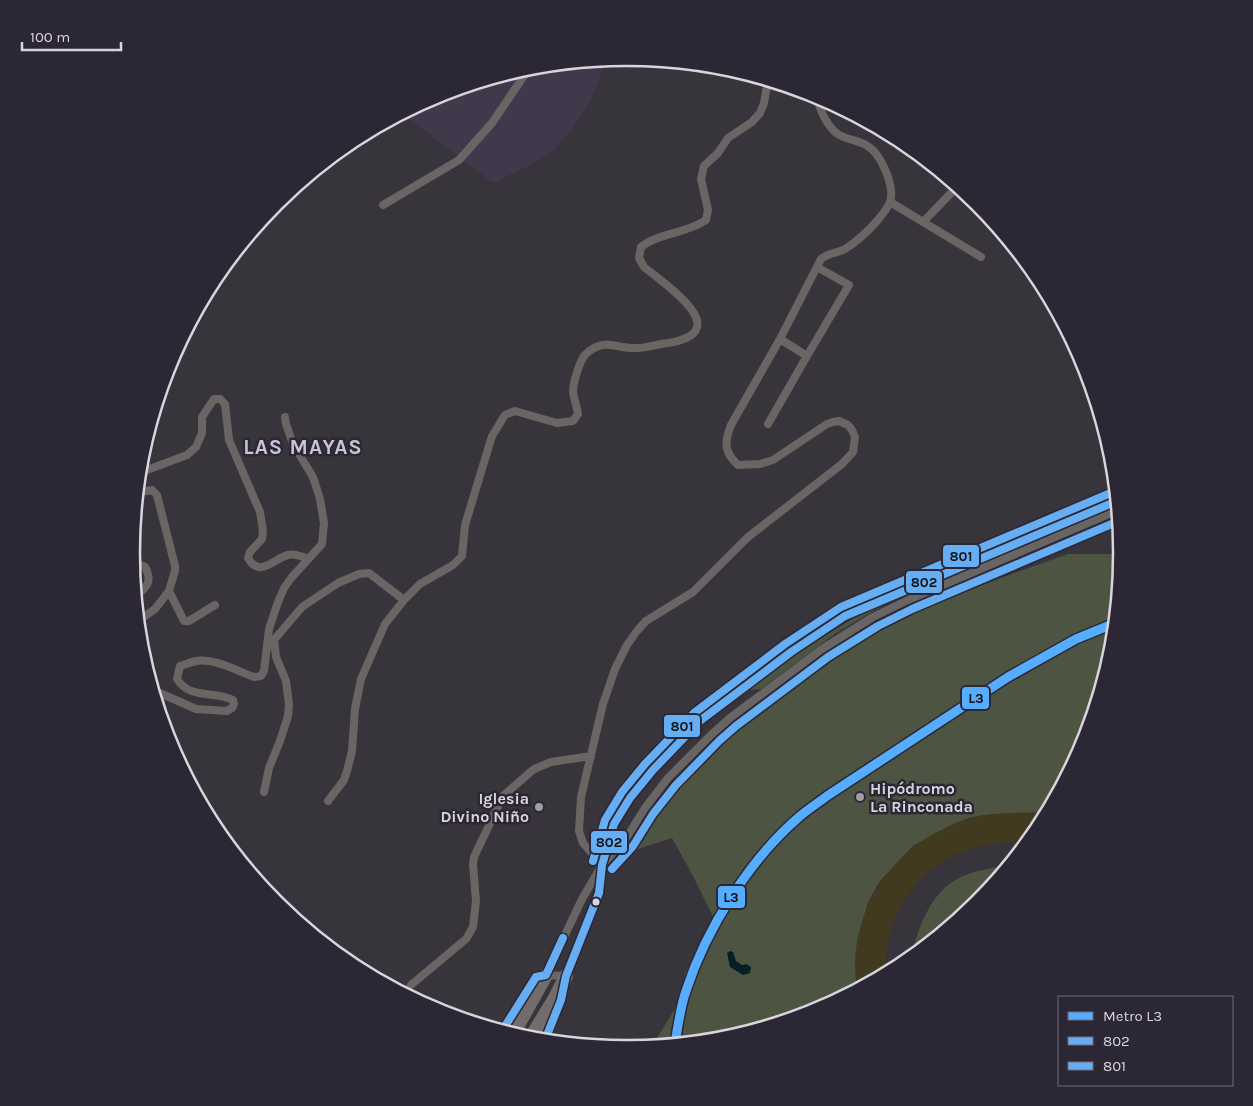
<svg xmlns="http://www.w3.org/2000/svg" width="1253" height="1106" font-family="Karla,sans-serif">
	<style>
		.built { fill: #40394b }
		.green { fill: #4d5542 }
		.sand { fill: #423a1f }
		.water { fill: #052123 }
		.lines { fill: none; stroke-linecap: round; stroke-linejoin: round }
		.street { stroke: #696564; stroke-width: 8 }
		.highway { stroke: #726c6c; stroke-width: 14 }
		.bus-1-casing { stroke: #2c2734; stroke-width: 11 }
		.bus-2-casing { stroke: #2c2734; stroke-width: 11 }
		.bus-1 { stroke: #66aef3; stroke-width: 8 }
		.bus-2 { stroke: #66aef3; stroke-width: 8 }
		.metro-1-casing { stroke: #2c2734; stroke-width: 12 }
		.metro-1 { stroke: #56adff; stroke-width: 9 }
		.poi-dot { fill: #a09da5; stroke: #2c2734; stroke-width: 2 }
		.bus-dot { fill: #d8d5dd; stroke: #2c2734; stroke-width: 2 }
		.labels { text-anchor: middle; stroke-width: 5; stroke-linejoin: round; paint-order: stroke }
		.poi-label { font-size: 16px; font-weight: bold; fill: #d8d5dd; stroke: #2c2734; text-anchor: start }
		.district-label { font-size: 21px; font-weight: bold; letter-spacing: 1px; fill: #c9c4d5; stroke: #2c2734 }
		.rim { fill: none; stroke: #d8d5dd; stroke-width: 2.5 }
		.line-badge { stroke: #2c2734; stroke-width: 2 }
		.pale-badge-label { font-size: 14px; text-anchor: middle; font-weight: bold; fill: #111 }
	</style>
	<rect width="100%" height="100%" fill="#37343c"/>
	<!-- built -->
	<path class="built" d="M607,59L591,100L574,126L554,150L528,166L493,183L403,114L437,95L530,67Z"/>
	<!-- green -->
	<path class="green" d="M1068,554H1115L1114,612H1116L1112,650L1084,743L1047,812L978,816L914,845L880,881L868,902L860,931L856,960L857,989L816,1011L723,1039L652,1046L686,991L685,973L697,956L716,923L693,876L672,838L635,850C641,839 646,827 653,816C666,793 683,772 701,753C727,725 757,708 789,688C814,673 836,654 862,640C927,604 997,579 1068,554Z
		M919,588L875,610L836,633L761,689L748,690L810,644L856,617Z
		M1007,866L977,904L912,956C917,930 929,898 952,882C968,871 989,868 1007,866Z"/>
	<!-- sand -->
	<path class="sand" d="M1047,812L1038,829L1028,841C1007,842 987,843 967,850C914,869 884,918 886,973L857,989C846,923 883,857 943,829C954,823 966,818 978,816C1000,812 1025,813 1047,812Z"/>
	<!-- water -->
	<path class="water" d="M730,951L733,952L736,961L742,965L746,964L751,967L750,973L743,975L730,967L727,953Z"/>
	<g class="lines">
		<!-- street -->
		<path class="street" d="M890,202L981,257
			M383,205L459,160L492,123L530,67
			M923,222L953,191
			M780,339L807,356L849,285L817,267
			M768,424L807,356
			M139,475L147,470L187,455L196,447L202,433V417L214,399H220L225,404L229,440L260,512L263,531L262,539L250,552L248,558C260,579 274,558 288,555C294,553 302,557 308,558
			M137,496L141,492L152,490L157,495L175,566V571L169,591
			M134,526L137,553L134,562L145,567C153,582 147,587 135,597
			M138,621L155,609L169,591L184,621H189L215,605
			M268,647L302,607L338,583L359,574L369,573L404,600
			M153,690L196,709L227,711L232,708L234,704L233,700C214,690 190,700 177,679L180,666C185,665 190,662 196,661C215,658 237,671 254,677L261,676L264,671L269,629L278,602L284,588L292,577L322,544L324,523L320,499L313,477L293,444L286,424L285,417
			M264,792L269,768L280,741L288,716L289,704L286,681L276,657L274,639
			M328,801L344,780L347,771L352,751L355,709L361,679L385,624L404,600L420,584L453,565L462,556L465,525L492,436L505,415L515,411L557,423L573,421L578,414C577,407 574,399 573,392C573,383 580,358 587,353C604,338 615,348 634,348C645,349 657,344 668,343C737,332 666,285 644,267L639,258L641,247C660,232 686,234 706,220L708,210L701,179L704,166L718,153L728,138L752,122L760,113L764,103L768,80
			M602,865L583,843L579,831L581,797L603,704L615,669L627,645L637,631L646,621L693,592L748,537L842,464L853,452L855,437L852,430L848,425L839,421L833,422L827,424L773,460L760,464L738,465C724,452 724,443 731,425L780,339L821,259C828,253 838,253 845,249C856,242 869,230 877,221C881,216 888,208 890,202C895,186 881,153 866,145C856,139 844,140 835,132C824,121 820,109 816,95
			M566,976L546,975L582,899L602,865L625,840L645,808L668,778L712,734L730,718L822,649L873,617L908,600L1118,510
			M565,979L599,893L602,865L614,824L630,798L653,770L701,720L791,652L823,630L845,616L1117,501
			M411,985L466,939L473,927L476,901L473,865L474,857L503,796L534,769L551,762L591,756
			M545,1040L562,995"/>
		<!-- highway -->
		<path class="highway" d="M513,1034L546,975
			M530,1039L555,998L566,976"/>
		<defs>
			<path id="bus-1" d="M502,1031L536,977L546,975L563,938
				M545,1040L561,1000L566,976L599,893L602,865L614,824L630,798L653,770L701,720L791,652L845,616L1117,501"/>
			<path id="bus-2" d="M593,861L605,820L622,792L645,764L694,713L785,644L841,607L1113,492
				M612,869L633,846L653,814L676,785L719,741L736,726L828,657L878,626L912,609L1114,523L1119,522"/>
		</defs>
		<!-- bus-1 casing -->
		<use href="#bus-1" class="bus-1-casing"/>
		<!-- bus-2 casing -->
		<use href="#bus-2" class="bus-2-casing"/>
		<!-- bus-1 -->
		<use href="#bus-1" class="bus-1"/>
		<!-- bus-2 -->
		<use href="#bus-2" class="bus-2"/>
		<defs>
			<path id="metro-1" d="M675,1044C678,1026 680,1008 686,991C706,929 750,859 799,817C808,809 818,803 827,796L1008,677L1076,639L1115,623"/>
		</defs>
		<!-- metro-1 casing -->
		<use href="#metro-1" class="metro-1-casing"/>
		<!-- metro-1 -->
		<use href="#metro-1" class="metro-1"/>
	</g>
	<!-- markers -->
	<g class="poi-dot">
		<circle cx="860" cy="797" r="5"/>
		<circle cx="539" cy="807" r="5"/>
	</g>
	<circle class="bus-dot" cx="596" cy="902" r="4.5"/>
	<g class="labels">
		<!-- poi labels -->
		<g class="poi-label">
			<text x="870" y="794">Hipódromo<tspan x="870" dy="18">La Rinconada</tspan></text>
			<text x="529" y="804" text-anchor="end">Iglesia<tspan x="529" dy="18">Divino Niño</tspan></text>
		</g>
		<!-- district labels -->
		<g class="district-label">
			<text x="303" y="454">LAS MAYAS</text>
		</g>
	</g>
	<!-- crop -->
	<path d="M0 0H1253V1106H0ZM626 66H627A486 486 0 0 1 1113 552V554A486 486 0 0 1 627 1040H626A486 486 0 0 1 140 554V552A486 486 0 0 1 626 66Z" fill="#2c2734" fill-rule="evenodd"/>
	<path class="rim" d="M626 66H627A486 486 0 0 1 1113 552V554A486 486 0 0 1 627 1040H626A486 486 0 0 1 140 554V552A486 486 0 0 1 626 66Z"/>
	<g class="line-badge">
		<rect x="942" y="544" width="38" height="24" rx="5" fill="#66aef3"/>
		<rect x="905" y="570" width="38" height="24" rx="5" fill="#66aef3"/>
		<rect x="961" y="686" width="29" height="24" rx="5" fill="#56adff"/>
		<rect x="663" y="714" width="38" height="24" rx="5" fill="#66aef3"/>
		<rect x="590" y="830" width="38" height="24" rx="5" fill="#66aef3"/>
		<rect x="717" y="885" width="29" height="24" rx="5" fill="#56adff"/>
	</g>
	<g class="pale-badge-label">
		<text x="961" y="561">801</text>
		<text x="924" y="587">802</text>
		<text x="976" y="703">L3</text>
		<text x="682" y="731">801</text>
		<text x="609" y="847">802</text>
		<text x="731" y="902">L3</text>
	</g>
	<!-- legend -->
	<rect x="1058" y="996" width="175" height="90" fill="#2c2734" stroke="#716d78"/>
	<rect x="1068" y="1012" width="25" height="8" fill="#56adff" stroke="#716d78"/>
	<text x="1103" y="1021" font-size="15" fill="#d8d5dd">Metro L3</text>
	<rect x="1068" y="1037" width="25" height="8" fill="#66aef3" stroke="#716d78"/>
	<text x="1103" y="1046" font-size="15" fill="#d8d5dd">802</text>
	<rect x="1068" y="1062" width="25" height="8" fill="#66aef3" stroke="#716d78"/>
	<text x="1103" y="1071" font-size="15" fill="#d8d5dd">801</text>
	<!-- scale -->
	<path d="M22 42v8h99v-8" fill="none" stroke="#d8d5dd" stroke-width="2.5"/>
	<text x="30" y="42" font-size="15" fill="#d8d5dd" stroke="#2c2734" stroke-width="4" paint-order="stroke">100 m</text>
</svg>
